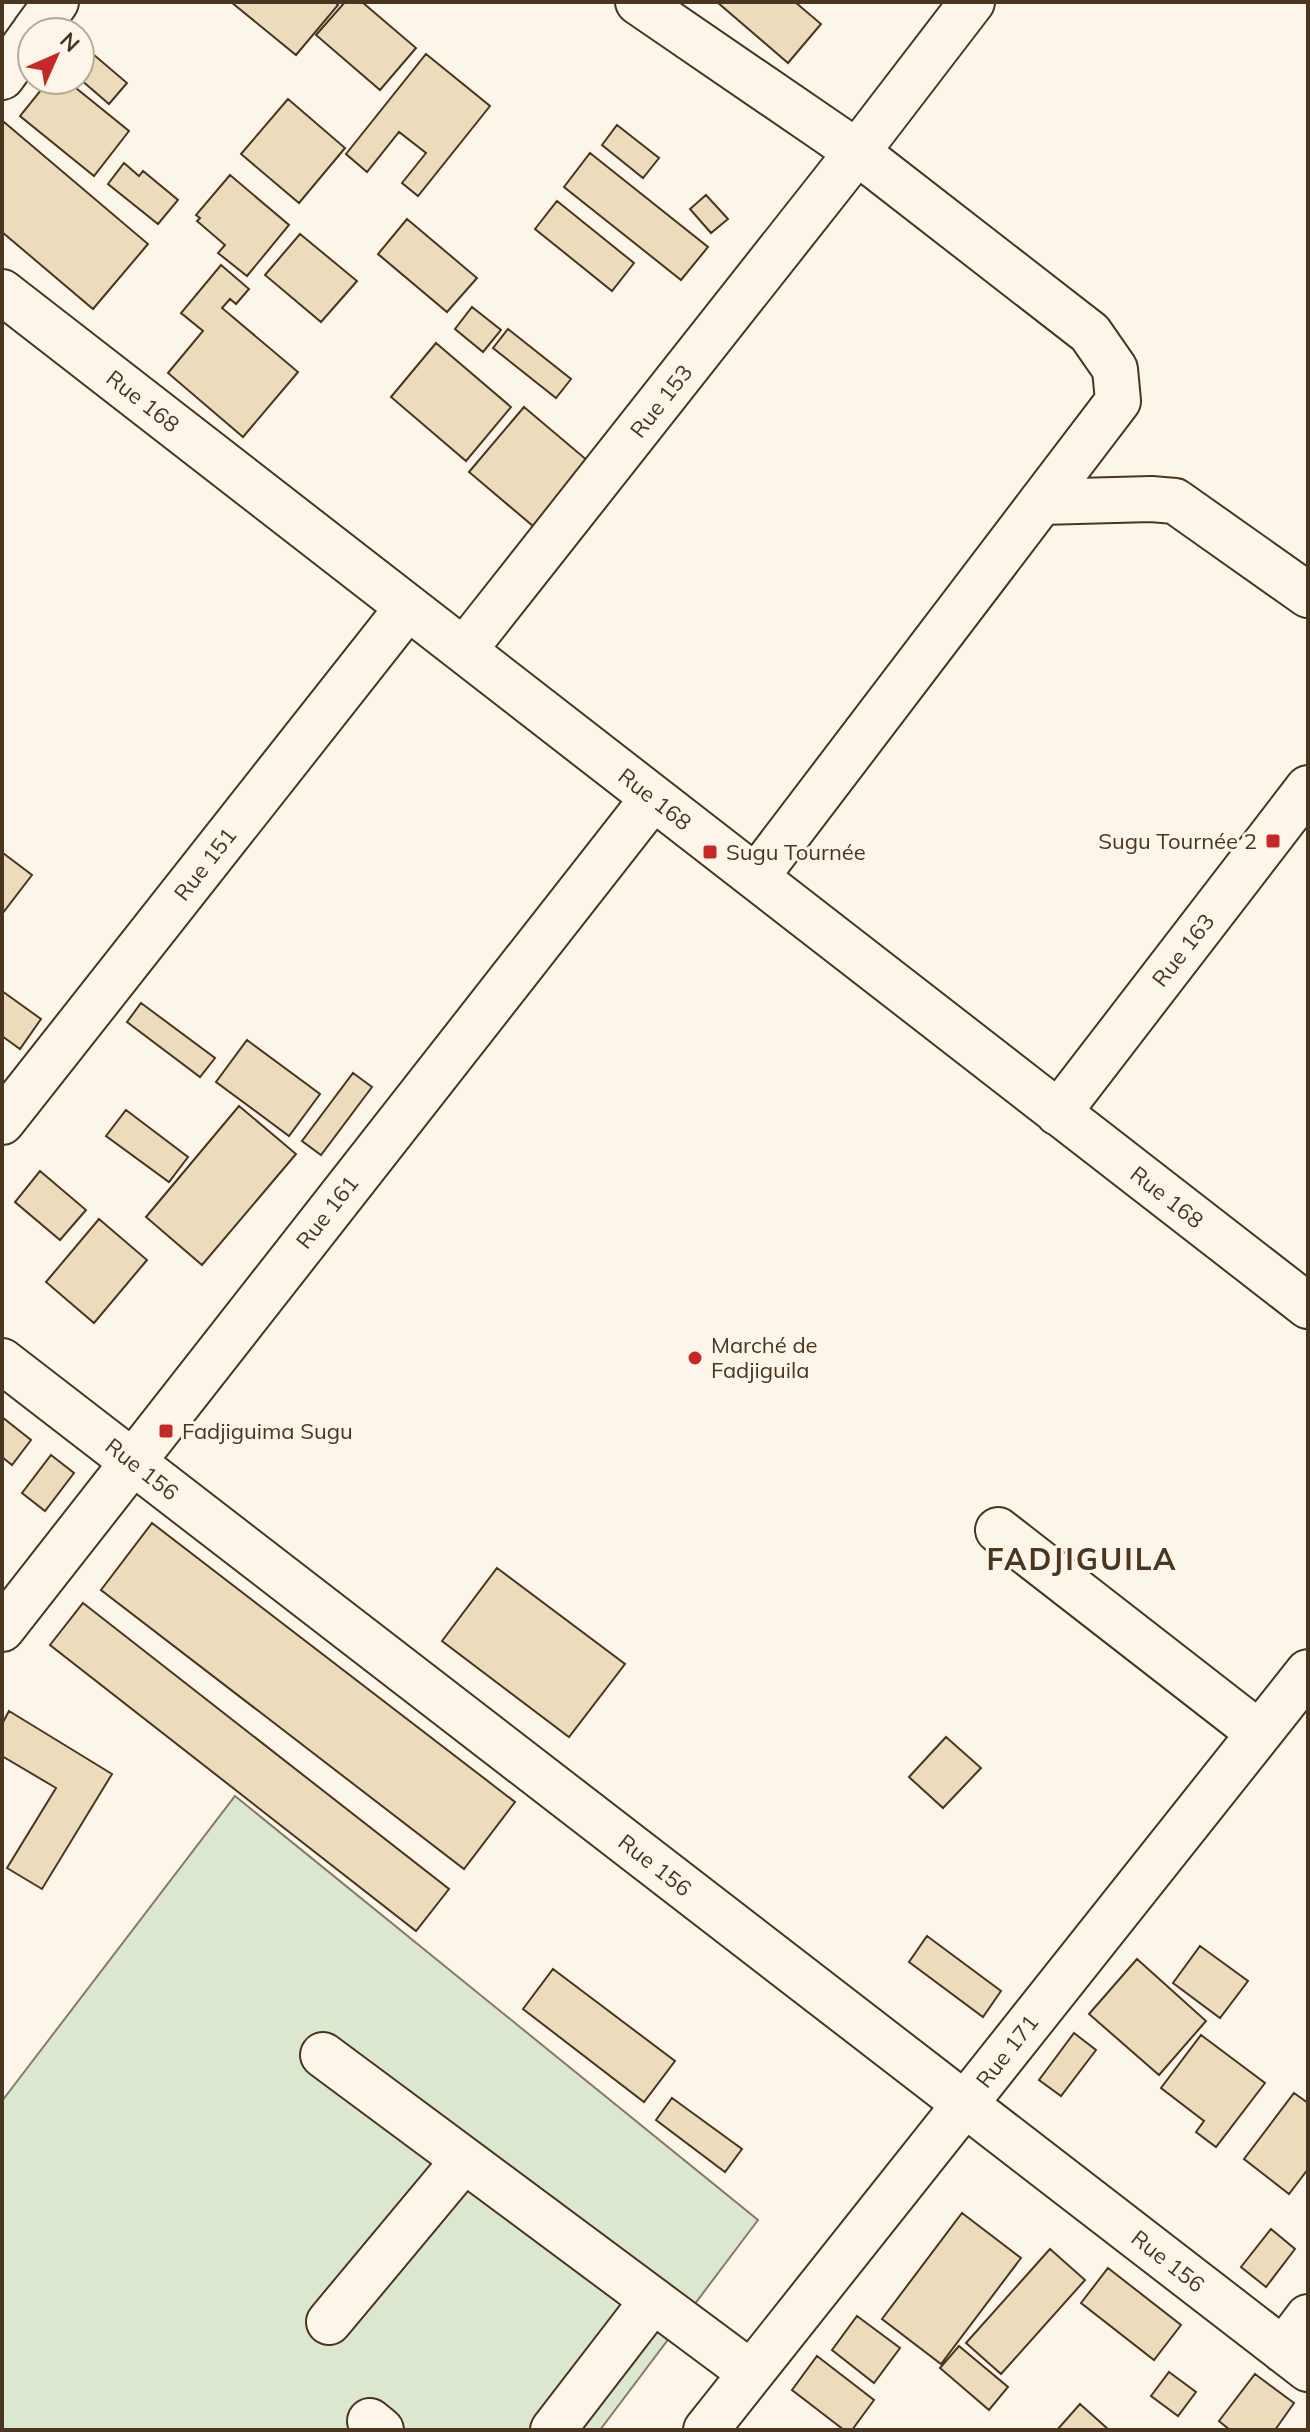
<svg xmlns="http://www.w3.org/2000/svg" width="1310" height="2432" font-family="Mulish,sans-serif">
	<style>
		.green { fill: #dce7d0; stroke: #887966; stroke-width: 2 }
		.building { fill: #ecdcbc; stroke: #4a3520; stroke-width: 2 }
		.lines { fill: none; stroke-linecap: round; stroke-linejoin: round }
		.minor-casing { stroke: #4a3520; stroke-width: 48 }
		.minor { stroke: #fbf6e9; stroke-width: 44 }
		.poi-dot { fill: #c62828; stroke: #fbf6e9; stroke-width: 3 }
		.labels { text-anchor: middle; stroke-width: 6; stroke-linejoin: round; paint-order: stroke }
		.street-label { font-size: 22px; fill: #4a3520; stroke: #fbf6e9 }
		.poi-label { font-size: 22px; fill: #4a3520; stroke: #fbf6e9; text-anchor: start }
		.district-label { font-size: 30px; font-weight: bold; letter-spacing: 2px; fill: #4a3520; stroke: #fbf6e9 }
	</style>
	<rect width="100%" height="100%" fill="#fbf6e9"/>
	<!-- green -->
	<path class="green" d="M235,1796L758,2220L600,2430H2V2101Z"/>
	<!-- building -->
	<path class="building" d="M231,2H335L338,5L296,55Z
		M345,2H362L416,48L380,90L316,35Z
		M717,2H795L821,24L788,63Z
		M80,43L127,83L109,104L80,79Z
		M426,54L490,106L418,196L402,183L426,153L399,132L367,172L346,154Z
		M49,80H66L129,131L94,176L20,116Z
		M288,99L345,148L299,203L241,154Z
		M4,122L148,244L93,309L2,232V125Z
		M617,125L659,158L643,178L602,145Z
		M590,153L708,247L681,280L564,187Z
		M124,163L139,176L143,171L178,200L158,224L108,184Z
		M230,175L289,225L247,276L218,253L225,245L197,221L200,218L196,215Z
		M706,195L728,219L711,233L690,209Z
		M557,201L634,263L612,291L535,229Z
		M407,219L477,278L447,312L378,254Z
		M300,234L357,281L321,322L265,275Z
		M221,265L249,289L236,304L230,299L222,308L298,372L243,437L168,373L203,331L181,313Z
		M472,307L501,330L483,352L455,329Z
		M508,329L571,379L556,398L493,348Z
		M436,343L511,407L466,461L391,397Z
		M524,407L588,461L533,526L469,472Z
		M3,853L32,875L2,914V855Z
		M2,991L41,1019L20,1049L2,1036Z
		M141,1003L215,1058L200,1077L127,1022Z
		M247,1040L320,1094L289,1136L216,1082Z
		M353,1073L372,1087L321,1155L302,1141Z
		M239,1106L296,1154L202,1265L146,1217Z
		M126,1110L188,1157L169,1182L106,1136Z
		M40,1171L86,1210L60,1240L15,1202Z
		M99,1219L147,1260L94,1323L46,1282Z
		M2,1417L31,1440L12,1465L2,1457Z
		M51,1455L74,1473L45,1511L22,1493Z
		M152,1523L515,1802L464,1869L101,1590Z
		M497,1568L625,1664L569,1737L442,1641Z
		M83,1603L449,1889L416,1931L50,1645Z
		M9,1711L112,1774L42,1889L7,1868L56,1788L2,1756V1724Z
		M946,1737L981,1768L943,1808L909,1777Z
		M927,1936L1001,1991L983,2017L909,1962Z
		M1200,1946L1248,1981L1220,2018L1173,1983Z
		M1137,1959L1206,2021L1159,2075L1089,2014Z
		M553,1969L675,2061L644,2102L523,2009Z
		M1074,2033L1096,2050L1061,2096L1039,2080Z
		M1201,2035L1265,2083L1216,2147L1196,2132L1204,2121L1161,2088Z
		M1294,2093L1308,2103V2169L1289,2194L1244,2159Z
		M672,2098L742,2149L725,2172L656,2120Z
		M962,2213L1021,2258L941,2364L882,2319Z
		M1271,2229L1295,2249L1266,2287L1241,2267Z
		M1050,2249L1085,2280L1001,2374L966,2343Z
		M1108,2268L1181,2325L1154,2360L1081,2303Z
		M857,2316L900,2348L874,2383L832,2350Z
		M959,2346L1008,2387L989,2410L940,2368Z
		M817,2356L874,2400L852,2430H844L792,2390Z
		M1169,2372L1196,2392L1178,2416L1151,2396Z
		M1255,2374L1294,2403L1275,2430H1230L1219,2421Z
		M1080,2404L1109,2430H1057Z"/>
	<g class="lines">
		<defs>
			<path id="minor" d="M638,2L857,152L1090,333L1115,369L1118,401L756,877
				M34,32L56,2
				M2,77L32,35
				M2,292L1308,1306
				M1041,502L1151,499L1175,501L1308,595
				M464,650L857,152L972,2
				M1058,1113L1308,788
				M2,1122L408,607
				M2,1361L1308,2369
				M998,1530L1259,1733
				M2,1629L653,798
				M323,2055L751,2373
				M329,2322L464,2160
				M1283,2350L1308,2317
				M370,2421L381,2430
				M553,2430L653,2300
				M706,2430L1308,1672"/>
		</defs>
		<!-- minor casing -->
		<use href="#minor" class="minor-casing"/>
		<!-- minor -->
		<use href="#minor" class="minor"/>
	</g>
	<!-- markers -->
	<g class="poi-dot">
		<rect x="1265" y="833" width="16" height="16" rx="4"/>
		<rect x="702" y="844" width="16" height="16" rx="4"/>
		<circle cx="695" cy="1358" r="8"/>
		<rect x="158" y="1423" width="16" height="16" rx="4"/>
	</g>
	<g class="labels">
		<!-- street labels -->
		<g class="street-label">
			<text transform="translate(143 401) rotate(38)" y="8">Rue 168</text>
			<text transform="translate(661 401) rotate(-52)" y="8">Rue 153</text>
			<text transform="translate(655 799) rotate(38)" y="8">Rue 168</text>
			<text transform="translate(205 864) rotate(-52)" y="8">Rue 151</text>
			<text transform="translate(1183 950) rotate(-52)" y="8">Rue 163</text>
			<text transform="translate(1167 1197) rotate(38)" y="8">Rue 168</text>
			<text transform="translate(327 1212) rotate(-52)" y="8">Rue 161</text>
			<text transform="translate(142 1469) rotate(38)" y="8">Rue 156</text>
			<text transform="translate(655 1865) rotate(38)" y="8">Rue 156</text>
			<text transform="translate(1007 2051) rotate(-52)" y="8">Rue 171</text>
			<text transform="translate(1168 2261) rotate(38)" y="8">Rue 156</text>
		</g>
		<!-- poi labels -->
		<g class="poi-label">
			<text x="1257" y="849" text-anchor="end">Sugu Tournée 2</text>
			<text x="726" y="860">Sugu Tournée</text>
			<text x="711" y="1353">Marché de<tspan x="711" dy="25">Fadjiguila</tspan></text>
			<text x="182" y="1439">Fadjiguima Sugu</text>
		</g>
		<!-- district labels -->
		<g class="district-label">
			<text x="1082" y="1570">FADJIGUILA</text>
		</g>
	</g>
	<!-- border -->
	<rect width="1310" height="2432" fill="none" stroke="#4a3520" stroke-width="8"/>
	<!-- north arrow -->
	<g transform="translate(56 56) rotate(45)"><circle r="38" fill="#fbf6e9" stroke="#b4a999" stroke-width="2"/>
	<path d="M0-6L14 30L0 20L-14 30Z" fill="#c62828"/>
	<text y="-12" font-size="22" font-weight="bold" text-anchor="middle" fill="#4a3520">N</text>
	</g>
</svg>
